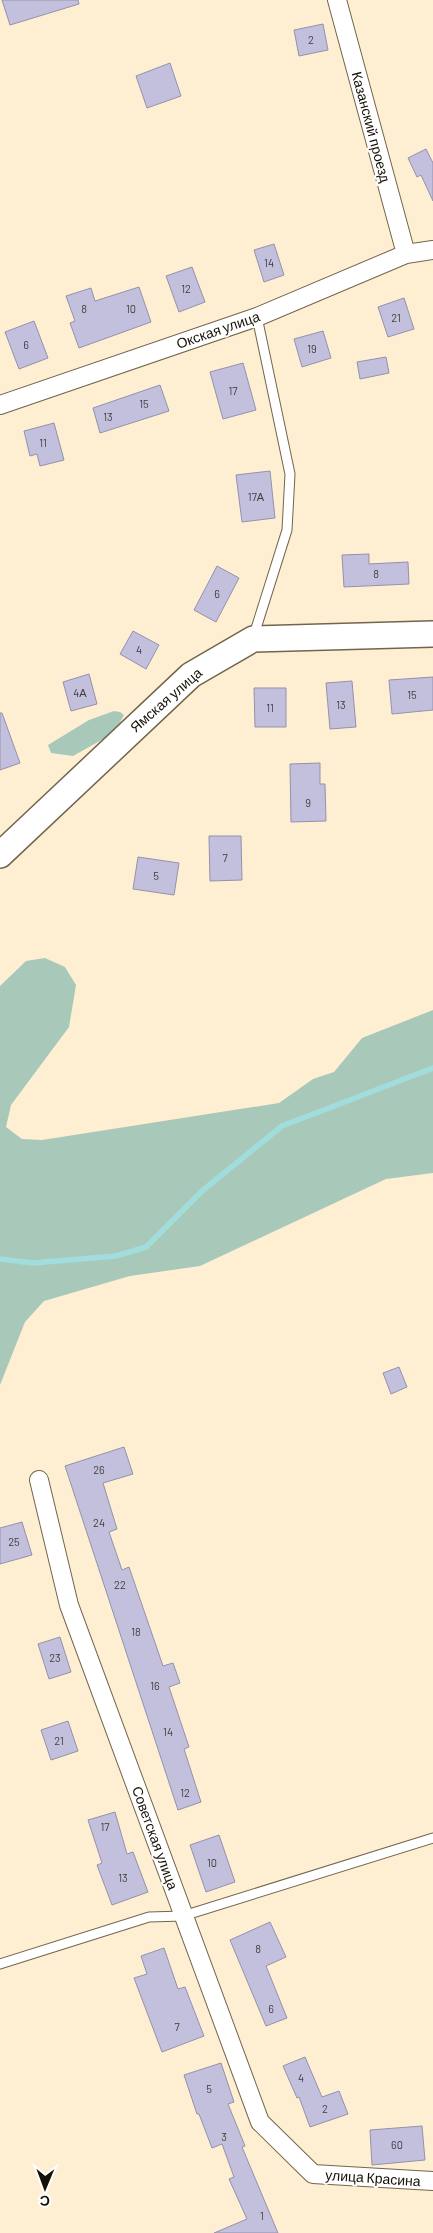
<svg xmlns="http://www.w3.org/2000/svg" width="433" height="2233" font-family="Barlow,sans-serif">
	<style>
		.green { fill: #a8c9b9 }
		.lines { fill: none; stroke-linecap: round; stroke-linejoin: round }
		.stream { stroke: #a1dddd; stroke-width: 5.5 }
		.building { fill: #c2c0dd; stroke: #9391ac }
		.lane-casing { stroke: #72654d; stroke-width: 11 }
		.street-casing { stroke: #72654d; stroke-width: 20 }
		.secondary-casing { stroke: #72654d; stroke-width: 28 }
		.lane { stroke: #fff; stroke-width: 9 }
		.street { stroke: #fff; stroke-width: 18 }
		.secondary { stroke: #fff; stroke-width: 25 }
		.labels { text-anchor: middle; stroke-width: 4; stroke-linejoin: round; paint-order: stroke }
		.number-label { font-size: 11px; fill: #413d3d }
		.street-label { font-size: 14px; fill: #161108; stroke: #fff }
	</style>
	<rect width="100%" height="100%" fill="#feefd3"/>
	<!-- green -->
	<path class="green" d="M114,711L120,712L124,715L114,733L73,756L51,753L48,745L89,720Z
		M45,958L65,967L76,985L69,1027L11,1105L6,1127L22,1139L42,1140L279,1103L313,1079L334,1072L362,1038L433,1010V1173L386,1179L200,1266L130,1276L44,1301L25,1322L0,1385V986L26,961Z"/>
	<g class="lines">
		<!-- stream -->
		<path class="stream" d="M0,1259L33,1263L116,1256L146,1247L202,1191L282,1126L433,1068"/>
	</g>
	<!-- building -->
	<path class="building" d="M2,0H78L79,4L10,25Z
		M323,24L328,50L299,56L294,30Z
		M170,63L181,96L147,108L136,76Z
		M426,149L433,163V201L421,175L417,177L408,158Z
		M274,244L284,275L264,282L254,250Z
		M192,267L205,302L179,312L166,276Z
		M139,287L151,322L79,348L70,323L75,321L66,296L91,288L95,301Z
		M404,298L414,329L388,337L378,307Z
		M34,321L48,358L19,369L5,332Z
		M323,331L331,358L302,367L294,339Z
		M386,357L389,373L360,379L357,362Z
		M243,363L256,410L223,419L210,372Z
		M160,385L169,411L100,433L93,408Z
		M54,423L64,460L40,466L37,454L30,456L24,431Z
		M270,471L275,518L242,522L236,475Z
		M369,554V564L408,562L409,584L344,587L342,555Z
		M217,566L239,578L216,622L194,610Z
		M133,631L159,645L146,669L120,654Z
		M89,674L97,704L71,711L63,682Z
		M433,677V710L392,714L389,680Z
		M352,681L356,727L330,729L326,683Z
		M254,688H286V727H255Z
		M0,713H2L20,763L0,770Z
		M320,763V784H325L326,821L291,822L290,764Z
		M209,836H241L242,880L210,881Z
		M138,857L179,863L174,895L133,889Z
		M399,1367L407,1387L391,1394L383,1373Z
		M124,1447L133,1474L103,1483L117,1529L109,1532L122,1570L129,1567L163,1666L173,1663L180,1683L169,1687L189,1747L184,1749L201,1802L178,1810L65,1466Z
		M22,1522L32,1555L0,1564V1528Z
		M60,1637L71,1672L49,1679L38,1644Z
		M68,1721L78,1751L51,1760L41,1730Z
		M115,1812L127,1854L133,1852L148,1892L112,1905L97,1865L102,1863L88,1820Z
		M219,1835L235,1882L206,1892L190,1845Z
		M270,1922L286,1957L266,1966L287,2018L266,2026L230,1940Z
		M164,1948L178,1989L185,1987L204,2036L162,2052L134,1978L147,1974L141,1956Z
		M305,2057L322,2097L339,2091L348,2114L310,2127L299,2097L297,2098L283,2066Z
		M221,2063L234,2102L228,2104L245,2146L242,2147L278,2233H214L247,2219L229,2179L234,2177L222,2144L212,2148L199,2114H197L184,2075Z
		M422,2126L425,2160L372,2165L370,2130Z"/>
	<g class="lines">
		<defs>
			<path id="lane" d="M253,638L287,530L290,474L257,317
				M0,1964L149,1917L183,1916L433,1838"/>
			<path id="street" d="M337,0L406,254
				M0,405L257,317L406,254L433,250
				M39,1480L69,1605L260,2122L313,2174L433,2181"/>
			<path id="secondary" d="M0,855L191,675L253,639L433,634"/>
		</defs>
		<!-- lane casing -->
		<use href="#lane" class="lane-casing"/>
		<!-- street casing -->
		<use href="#street" class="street-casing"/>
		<!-- secondary casing -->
		<use href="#secondary" class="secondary-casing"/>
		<!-- lane -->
		<use href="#lane" class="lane"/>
		<!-- street -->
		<use href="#street" class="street"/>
		<!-- secondary -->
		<use href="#secondary" class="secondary"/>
	</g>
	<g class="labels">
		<!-- number labels -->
		<g class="number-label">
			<text x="311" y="44">2</text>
			<text x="269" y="267">14</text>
			<text x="186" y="293">12</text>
			<text x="84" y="313">8</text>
			<text x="131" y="313">10</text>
			<text x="396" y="322">21</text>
			<text x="26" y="349">6</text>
			<text x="312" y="353">19</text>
			<text x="233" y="395">17</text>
			<text x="144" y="408">15</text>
			<text x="108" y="421">13</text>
			<text x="43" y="447">11</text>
			<text x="256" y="501">17А</text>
			<text x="376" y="578">8</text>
			<text x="217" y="598">6</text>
			<text x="139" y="654">4</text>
			<text x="80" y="697">4А</text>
			<text x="412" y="699">15</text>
			<text x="341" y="709">13</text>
			<text x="270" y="712">11</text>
			<text x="308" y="807">9</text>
			<text x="225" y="862">7</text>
			<text x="156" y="880">5</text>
			<text x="99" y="1474">26</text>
			<text x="99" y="1527">24</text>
			<text x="14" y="1546">25</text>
			<text x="120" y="1589">22</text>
			<text x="136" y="1636">18</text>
			<text x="55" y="1662">23</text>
			<text x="155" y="1690">16</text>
			<text x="168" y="1736">14</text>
			<text x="59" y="1745">21</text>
			<text x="185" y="1797">12</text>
			<text x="105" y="1831">17</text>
			<text x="212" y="1867">10</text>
			<text x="123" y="1882">13</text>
			<text x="258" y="1953">8</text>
			<text x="271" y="2013">6</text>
			<text x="177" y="2031">7</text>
			<text x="301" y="2082">4</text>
			<text x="209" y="2093">5</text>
			<text x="325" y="2113">2</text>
			<text x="224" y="2141">3</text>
			<text x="397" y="2149">60</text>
			<text x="262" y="2220">1</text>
		</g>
		<!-- street labels -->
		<g class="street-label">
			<text transform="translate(371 127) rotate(75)" y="5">Казанский проезд</text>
			<text transform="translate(218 330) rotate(-19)" y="5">Окская улица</text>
			<text transform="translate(166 700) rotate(-41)" y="5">Ямская улица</text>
			<text transform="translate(155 1838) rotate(70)" y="5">Советская улица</text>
			<text transform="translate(373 2178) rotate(4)" y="5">улица Красина</text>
		</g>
	</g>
	<!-- north arrow -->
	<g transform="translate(45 2188) rotate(181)" stroke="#ffffff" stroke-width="4" paint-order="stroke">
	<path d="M0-4L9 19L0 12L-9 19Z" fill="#161108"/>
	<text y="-8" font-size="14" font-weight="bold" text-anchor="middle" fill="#161108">С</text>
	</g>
</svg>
